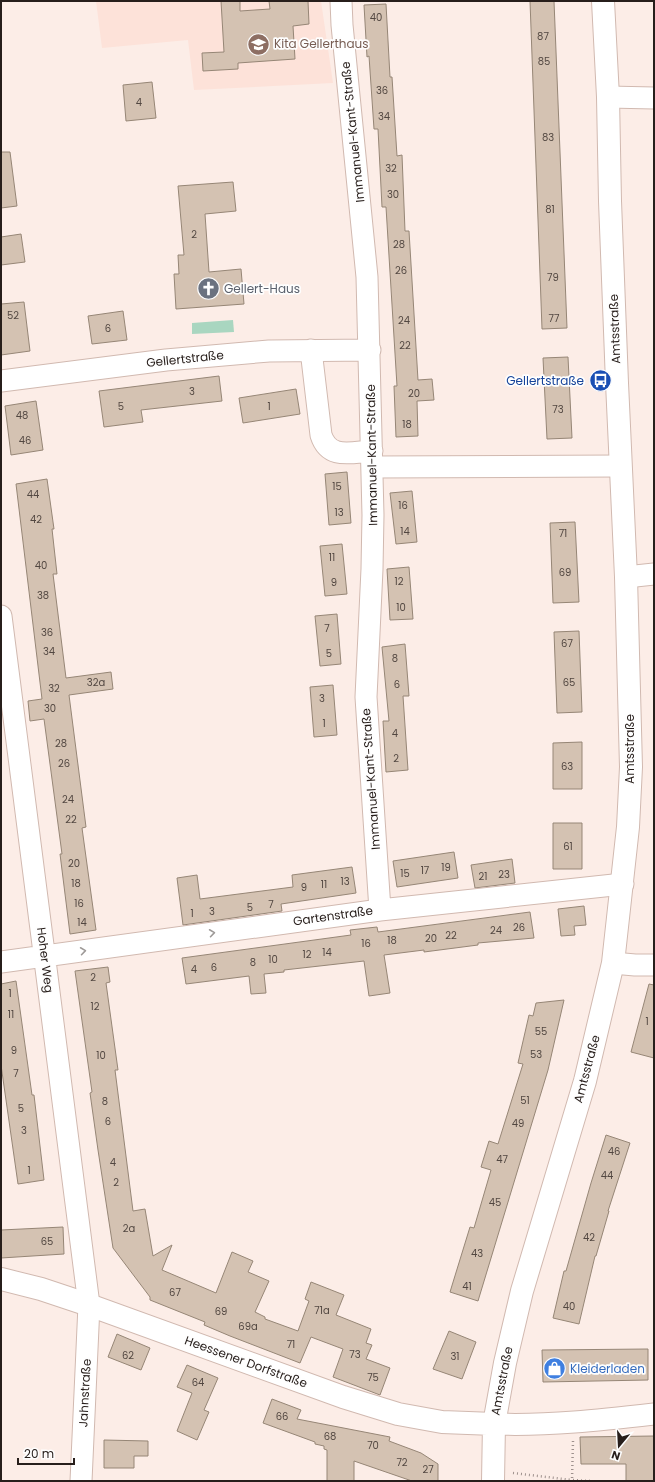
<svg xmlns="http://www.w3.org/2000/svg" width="655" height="1482" font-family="Poppins,sans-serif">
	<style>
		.built { fill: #fde2d9 }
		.green { fill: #a9d6c0 }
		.building { fill: #d4c2b2; stroke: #968676 }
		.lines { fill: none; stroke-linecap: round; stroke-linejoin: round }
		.minor-casing { stroke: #d1b9b0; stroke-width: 23 }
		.tertiary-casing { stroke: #d1b9b0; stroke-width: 24 }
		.path { stroke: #9e918d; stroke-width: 2.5; stroke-dasharray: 1 3; stroke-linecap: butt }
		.minor { stroke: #fff; stroke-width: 21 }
		.tertiary { stroke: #fff; stroke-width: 22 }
		.oneway { stroke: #9e9a98 }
		.labels { text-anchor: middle; stroke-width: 3.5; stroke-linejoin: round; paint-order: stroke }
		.number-label { font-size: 10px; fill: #524741 }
		.education-label { font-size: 12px; fill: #785e54; stroke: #fefefe; text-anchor: start }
		.street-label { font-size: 12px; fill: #271e1b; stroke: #fefefe }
		.worship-label { font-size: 12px; fill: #5b616d; stroke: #fefefe; text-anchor: start }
		.transit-label { font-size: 12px; fill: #164399; stroke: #fefefe; text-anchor: end }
		.shop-label { font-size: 12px; fill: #366cbe; stroke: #fefefe; text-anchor: start }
	</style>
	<rect width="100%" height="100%" fill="#fcede7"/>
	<!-- built -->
	<path class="built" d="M96,1H321L333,83L194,90L188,40L102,48Z"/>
	<!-- green -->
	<path class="green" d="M233,320L234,332L192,334V323Z"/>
	<!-- building -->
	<path class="building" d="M221,1H240V11L270,9L269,1H308L309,24L293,26L295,59L238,63V69L203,71L202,53L224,52Z
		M530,1H554L567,328L542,329Z
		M386,4L390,77H392L397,156L402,155L405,231H409L418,380L432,379L434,400L417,401L418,436L396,437L394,386H397L386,207H382L378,129H374L369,56L367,57L364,5Z
		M152,82L156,118L126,121L123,85Z
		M1,152H10L17,206L1,208Z
		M233,182L236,211L205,214L209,272L241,269L244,304L176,309L174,274H179L178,255H184L178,186Z
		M21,234L25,262L1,265V237Z
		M24,302L30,351L1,355V304Z
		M123,311L127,340L92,344L88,316Z
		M568,357L572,438L547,439L543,358Z
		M219,376L222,401L141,410L143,422L104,427L99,391Z
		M296,389L300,414L243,423L239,398Z
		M36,401L43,450L11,455L5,406Z
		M347,472L351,523L329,525L325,474Z
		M47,479L54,529H52L57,574H53L66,678L111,672L113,689L69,695L86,827L82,828L96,930L70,934L60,854H62L44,719L30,721L28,701L42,699L16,484Z
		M412,491L417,542L396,544L390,493Z
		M575,522L579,602L553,603L550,523Z
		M342,544L347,594L325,596L320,546Z
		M409,567L413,619L390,620L387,569Z
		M337,614L341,664L320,666L315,616Z
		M579,631L582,712L557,713L554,632Z
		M405,644L409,696H403L408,770L386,772L383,721H389L382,647Z
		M333,685L337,735L314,737L310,687Z
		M582,742V789H553V743Z
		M553,823H582V869H553Z
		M454,852L458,878L397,887L393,861Z
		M512,859L515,883L475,888L471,865Z
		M352,867L356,893L281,904L282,911L183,925L177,878L197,875L200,899L293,887L292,875Z
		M584,906L586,925L574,926L575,935L561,936L558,909Z
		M530,912L534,938L478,943V945L424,952V950L384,955L390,993L369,996L364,961L284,970V972L264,974L266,993L251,994L249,976L186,984L182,958L351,935L350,930L377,927L378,932Z
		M108,967L110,982L106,983L118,1070H115L133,1211L145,1209L153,1256L172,1245L162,1270L216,1293L232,1252L253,1261L248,1272L269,1281L255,1312L265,1317V1319L298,1331L309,1301L305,1299L311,1282L344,1295L336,1315L371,1329L366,1343L372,1345L366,1359L390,1368L380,1395L333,1377L343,1349L311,1337L300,1363L230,1336L204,1325L205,1322L150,1300V1297L113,1248L98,1150L90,1093L92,1092L75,971Z
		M16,981L32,1095H34L44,1180L18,1184L1,1065V984Z
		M649,984L654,985V1058L631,1052Z
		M564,1000L548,1070L478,1301L450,1292L470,1227L474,1228L491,1170L481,1167L489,1141L498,1144L523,1064L518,1063L529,1015L533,1016L536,1003Z
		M606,1135L630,1143L608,1211H609L596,1256H595L579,1324L553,1318L564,1271H566L591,1183Z
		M63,1227L64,1254L1,1258V1230Z
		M449,1331L476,1342L462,1379L433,1369Z
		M117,1334L150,1348L141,1370L108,1357Z
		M648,1349V1380L543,1382L542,1350Z
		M187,1365L218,1378L204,1410L209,1412L197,1440L177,1431L192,1393L177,1387Z
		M272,1399L301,1410L297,1419L390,1437L389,1441L421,1453L438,1464V1481H412L354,1461V1481H327V1450L324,1449V1446L315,1444V1442L263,1423Z
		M654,1436V1481H626V1464H581L580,1437Z
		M104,1440L148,1441V1456H134V1468H104Z"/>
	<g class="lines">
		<defs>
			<path id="minor" d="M341,1L342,25L367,277L373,515L372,569L366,697L380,910
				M608,97L654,98
				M311,350L321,435C329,460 351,452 372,451
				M1,381L166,360L269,351L370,350
				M373,467L620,466
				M626,577L654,574
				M1,616L89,1305L81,1481
				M1,962L380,910L623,884
				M613,963L635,965H654
				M494,1424C548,1426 601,1420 654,1414"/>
			<path id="tertiary" d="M1,1279L41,1289L89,1305L343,1397L398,1414L442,1422L494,1424
				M493,1481L494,1424L505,1363L522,1291L585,1081L613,963L628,827L631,767L626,577L617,383L610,201L608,97L603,1"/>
		</defs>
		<!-- minor casing -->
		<use href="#minor" class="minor-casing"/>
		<!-- tertiary casing -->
		<use href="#tertiary" class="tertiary-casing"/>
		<!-- path -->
		<path class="path" d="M573,1441L572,1480L592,1481
			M513,1473L572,1480"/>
		<!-- minor -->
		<use href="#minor" class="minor"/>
		<!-- tertiary -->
		<use href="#tertiary" class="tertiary"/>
	</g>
	<!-- one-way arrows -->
	<defs><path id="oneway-chevron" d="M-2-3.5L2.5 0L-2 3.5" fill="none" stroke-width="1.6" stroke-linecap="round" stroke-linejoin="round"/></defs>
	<g class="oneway">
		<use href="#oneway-chevron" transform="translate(212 933) rotate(-8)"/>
		<use href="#oneway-chevron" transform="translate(83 951) rotate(-8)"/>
	</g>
	<!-- icons -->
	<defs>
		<symbol id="school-disc" viewBox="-11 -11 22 22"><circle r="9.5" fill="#8d6e63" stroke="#fefefe"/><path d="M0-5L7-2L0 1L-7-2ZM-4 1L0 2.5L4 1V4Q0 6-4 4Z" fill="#fff"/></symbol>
		<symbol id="church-disc" viewBox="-11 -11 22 22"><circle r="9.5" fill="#6b7280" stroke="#fefefe"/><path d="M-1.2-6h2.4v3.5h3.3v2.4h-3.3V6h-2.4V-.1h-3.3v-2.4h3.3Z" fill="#fff"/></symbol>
		<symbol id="bus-disc" viewBox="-11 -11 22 22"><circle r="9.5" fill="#1a4fb4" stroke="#fefefe"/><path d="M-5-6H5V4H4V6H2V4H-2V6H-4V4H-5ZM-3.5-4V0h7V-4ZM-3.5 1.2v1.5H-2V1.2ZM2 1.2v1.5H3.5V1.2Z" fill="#fff"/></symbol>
		<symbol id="shop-disc" viewBox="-11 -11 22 22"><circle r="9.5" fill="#3f7fe0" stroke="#fefefe"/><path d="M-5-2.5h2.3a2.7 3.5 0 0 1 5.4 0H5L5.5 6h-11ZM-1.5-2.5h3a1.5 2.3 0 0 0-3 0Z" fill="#fff"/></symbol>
	</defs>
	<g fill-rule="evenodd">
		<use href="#school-disc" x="246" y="32" width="25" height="25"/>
		<use href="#church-disc" x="196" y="276" width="25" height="25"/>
		<use href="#bus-disc" x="588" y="368" width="25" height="25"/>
		<use href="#shop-disc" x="542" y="1356" width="25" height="25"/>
	</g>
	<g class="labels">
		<!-- number labels -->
		<g class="number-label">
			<text x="376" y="21">40</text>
			<text x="543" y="40">87</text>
			<text x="544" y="65">85</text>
			<text x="382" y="94">36</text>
			<text x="139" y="106">4</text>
			<text x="384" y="120">34</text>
			<text x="548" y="141">83</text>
			<text x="391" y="172">32</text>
			<text x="393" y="198">30</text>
			<text x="550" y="213">81</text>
			<text x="194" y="238">2</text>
			<text x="399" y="248">28</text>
			<text x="401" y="274">26</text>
			<text x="553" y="281">79</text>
			<text x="13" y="319">52</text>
			<text x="554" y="322">77</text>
			<text x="404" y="324">24</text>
			<text x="108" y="332">6</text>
			<text x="405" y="349">22</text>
			<text x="192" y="395">3</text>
			<text x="414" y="397">20</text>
			<text x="121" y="410">5</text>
			<text x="269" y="410">1</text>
			<text x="558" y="413">73</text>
			<text x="22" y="419">48</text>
			<text x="407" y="428">18</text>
			<text x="25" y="444">46</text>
			<text x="337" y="490">15</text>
			<text x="33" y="498">44</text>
			<text x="403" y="509">16</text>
			<text x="339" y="516">13</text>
			<text x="36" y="523">42</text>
			<text x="405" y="535">14</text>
			<text x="563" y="537">71</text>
			<text x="332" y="561">11</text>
			<text x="41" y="569">40</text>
			<text x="565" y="576">69</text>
			<text x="399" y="585">12</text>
			<text x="334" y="586">9</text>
			<text x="43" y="599">38</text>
			<text x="401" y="611">10</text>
			<text x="327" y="632">7</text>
			<text x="47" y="636">36</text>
			<text x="567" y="647">67</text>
			<text x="49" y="655">34</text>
			<text x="329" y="657">5</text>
			<text x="395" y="662">8</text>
			<text x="96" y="686">32a</text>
			<text x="569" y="686">65</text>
			<text x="397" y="688">6</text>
			<text x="54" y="692">32</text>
			<text x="322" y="702">3</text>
			<text x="50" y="712">30</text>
			<text x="324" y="727">1</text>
			<text x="395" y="737">4</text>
			<text x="61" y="747">28</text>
			<text x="396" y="762">2</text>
			<text x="64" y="767">26</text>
			<text x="567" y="770">63</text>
			<text x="68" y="803">24</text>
			<text x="71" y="823">22</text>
			<text x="568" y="850">61</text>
			<text x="74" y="867">20</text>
			<text x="446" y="871">19</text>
			<text x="425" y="874">17</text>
			<text x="405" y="877">15</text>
			<text x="504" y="878">23</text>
			<text x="483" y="880">21</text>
			<text x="345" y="885">13</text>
			<text x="76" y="887">18</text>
			<text x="324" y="888">11</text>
			<text x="304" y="891">9</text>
			<text x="79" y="907">16</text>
			<text x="271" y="908">7</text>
			<text x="250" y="911">5</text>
			<text x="212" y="915">3</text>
			<text x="192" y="917">1</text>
			<text x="82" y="926">14</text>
			<text x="519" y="931">26</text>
			<text x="496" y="934">24</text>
			<text x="451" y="939">22</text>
			<text x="431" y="942">20</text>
			<text x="392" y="944">18</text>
			<text x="366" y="947">16</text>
			<text x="327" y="956">14</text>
			<text x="307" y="958">12</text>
			<text x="273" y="963">10</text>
			<text x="253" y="966">8</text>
			<text x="214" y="971">6</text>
			<text x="194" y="973">4</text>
			<text x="93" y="981">2</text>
			<text x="10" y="997">1</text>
			<text x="95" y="1010">12</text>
			<text x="11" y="1018">11</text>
			<text x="647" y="1025">1</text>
			<text x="541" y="1035">55</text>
			<text x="14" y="1054">9</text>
			<text x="536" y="1058">53</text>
			<text x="101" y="1059">10</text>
			<text x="16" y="1077">7</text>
			<text x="525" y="1104">51</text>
			<text x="105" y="1105">8</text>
			<text x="21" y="1112">5</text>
			<text x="108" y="1125">6</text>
			<text x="518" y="1127">49</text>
			<text x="24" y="1134">3</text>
			<text x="614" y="1155">46</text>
			<text x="502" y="1163">47</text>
			<text x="113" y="1166">4</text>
			<text x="29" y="1174">1</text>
			<text x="607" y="1179">44</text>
			<text x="116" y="1186">2</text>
			<text x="495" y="1206">45</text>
			<text x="129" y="1232">2a</text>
			<text x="589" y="1241">42</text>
			<text x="47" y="1245">65</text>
			<text x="477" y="1257">43</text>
			<text x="467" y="1290">41</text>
			<text x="175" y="1296">67</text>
			<text x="569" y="1310">40</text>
			<text x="322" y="1314">71a</text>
			<text x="221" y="1315">69</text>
			<text x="248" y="1330">69a</text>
			<text x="291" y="1348">71</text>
			<text x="355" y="1358">73</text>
			<text x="128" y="1359">62</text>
			<text x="455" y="1360">31</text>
			<text x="373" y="1381">75</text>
			<text x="198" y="1386">64</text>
			<text x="282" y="1420">66</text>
			<text x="330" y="1440">68</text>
			<text x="373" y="1449">70</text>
			<text x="402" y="1466">72</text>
			<text x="428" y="1473">27</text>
		</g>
		<!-- education labels -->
		<g class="education-label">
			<text x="274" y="48">Kita Gellerthaus</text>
		</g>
		<!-- street labels -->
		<g class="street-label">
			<text transform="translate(353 132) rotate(-96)" y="4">Immanuel-Kant-Straße</text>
			<text transform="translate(615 329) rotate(-92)" y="4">Amtsstraße</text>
			<text transform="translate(185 359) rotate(-6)" y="4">Gellertstraße</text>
			<text transform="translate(372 455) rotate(-91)" y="4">Immanuel-Kant-Straße</text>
			<text transform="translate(630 749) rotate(-90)" y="4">Amtsstraße</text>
			<text transform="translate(371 779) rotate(-94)" y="4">Immanuel-Kant-Straße</text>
			<text transform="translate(333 916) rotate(-8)" y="4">Gartenstraße</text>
			<text transform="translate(45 960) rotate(83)" y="4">Hoher Weg</text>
			<text transform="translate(587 1069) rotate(-75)" y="4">Amtsstraße</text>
			<text transform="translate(246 1362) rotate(20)" y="4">Heessener Dorfstraße</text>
			<text transform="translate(502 1381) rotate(-79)" y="4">Amtsstraße</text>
			<text transform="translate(85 1393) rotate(-87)" y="4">Jahnstraße</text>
		</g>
		<!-- worship labels -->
		<g class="worship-label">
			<text x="224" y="293">Gellert-Haus</text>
		</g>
		<!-- transit labels -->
		<g class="transit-label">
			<text x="584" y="385">Gellertstraße</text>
		</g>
		<!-- shop labels -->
		<g class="shop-label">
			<text x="570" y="1373">Kleiderladen</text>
		</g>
	</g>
	<!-- border -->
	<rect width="655" height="1482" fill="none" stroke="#271e1b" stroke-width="4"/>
	<!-- north arrow -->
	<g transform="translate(619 1446) rotate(198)" stroke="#fefefe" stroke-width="3" paint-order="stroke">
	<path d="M0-3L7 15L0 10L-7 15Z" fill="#271e1b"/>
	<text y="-6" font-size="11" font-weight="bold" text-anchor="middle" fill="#271e1b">N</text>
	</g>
	<!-- scale -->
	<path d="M18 1458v6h56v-6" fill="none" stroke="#271e1b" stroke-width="2"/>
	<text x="24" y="1458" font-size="12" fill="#271e1b" stroke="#fefefe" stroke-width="3" paint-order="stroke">20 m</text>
</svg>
